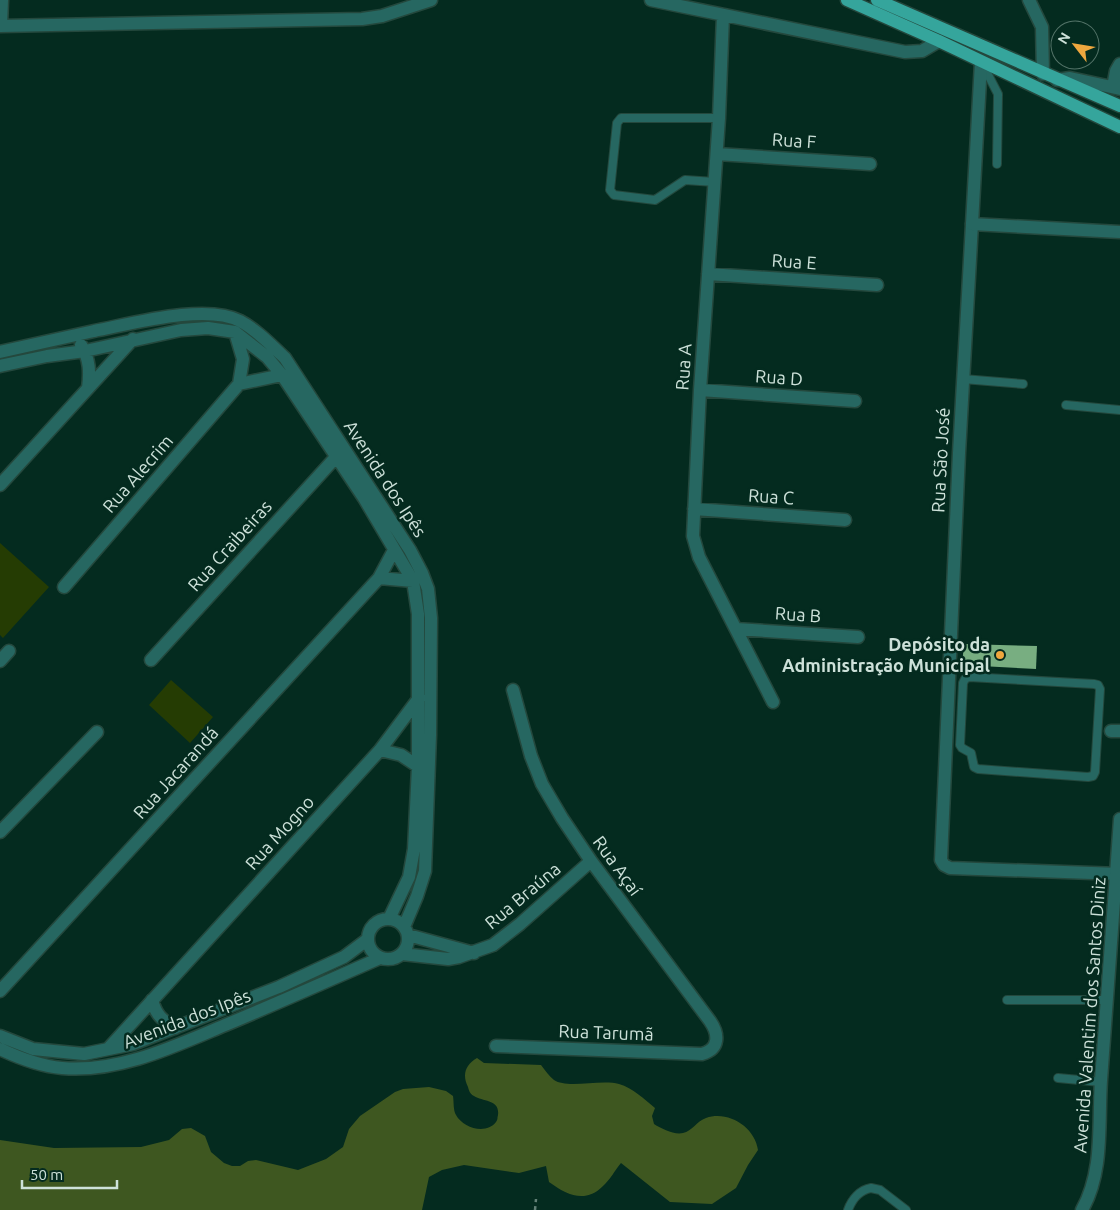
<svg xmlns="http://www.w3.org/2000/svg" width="1120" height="1210" font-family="Ubuntu,sans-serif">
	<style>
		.green { fill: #253c03 }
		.forest { fill: #3e5720 }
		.building { fill: #78ae81 }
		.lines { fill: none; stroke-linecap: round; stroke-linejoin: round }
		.service-casing { stroke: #24483d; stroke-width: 10 }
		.minor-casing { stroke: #24483d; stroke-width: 15 }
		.tertiary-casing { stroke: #24483d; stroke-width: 15 }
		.primary-casing { stroke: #24483d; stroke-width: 15 }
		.path { stroke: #628076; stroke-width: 2.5; stroke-dasharray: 4 4; stroke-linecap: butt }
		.service { stroke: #266761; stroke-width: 8 }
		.minor { stroke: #266761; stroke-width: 12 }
		.tertiary { stroke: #266761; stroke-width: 12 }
		.primary { stroke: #35a59c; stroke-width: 12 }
		.poi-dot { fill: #efa73e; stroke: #042b1f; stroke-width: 2 }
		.labels { text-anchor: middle; stroke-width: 5; stroke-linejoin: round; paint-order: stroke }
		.street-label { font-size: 18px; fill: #cde1d9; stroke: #042b1f }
		.poi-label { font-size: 18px; font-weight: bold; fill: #cde1d9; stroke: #042b1f; text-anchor: end }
	</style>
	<rect width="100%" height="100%" fill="#042b1f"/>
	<!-- green -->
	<path class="green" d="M0,543L49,587L3,638L0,635Z
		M171,680L213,717L190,743L149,705Z"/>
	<!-- forest -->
	<path class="forest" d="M477,1058L484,1063L541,1065C545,1070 549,1076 554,1080C567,1089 601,1079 619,1084C633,1088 644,1099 655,1108L652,1116L654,1124C662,1129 674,1135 683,1133C692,1131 697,1121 706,1118C728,1110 755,1127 758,1150L748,1165L736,1188L712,1204L670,1202L621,1163C615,1170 610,1180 603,1186C585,1204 567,1195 549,1182L546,1166L519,1173L464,1165L442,1170L429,1177L422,1210H0V1140L54,1148L141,1147L169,1140L182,1129L191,1128L205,1136L211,1152L224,1163L232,1166H240L248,1161L256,1160L298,1170L326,1159L343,1147L349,1129L360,1116L395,1092L403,1089L429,1087L446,1091L453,1096C454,1102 453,1110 456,1115C463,1128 486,1135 496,1122C498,1119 497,1119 498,1115C500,1099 483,1102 474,1096C470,1094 469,1091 468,1087C462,1075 465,1065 477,1058Z"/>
	<!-- building -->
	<path class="building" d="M964,644L1037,646L1036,669L962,665Z"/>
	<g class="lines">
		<defs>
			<path id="service" d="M982,63L998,94L997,164
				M715,182L685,180L655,200L614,195L610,190L617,123L621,118H719
				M963,379L1023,384
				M1066,405L1120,410
				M969,677L1094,684L1098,685L1100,689L1095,772L1093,776L1088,777L978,769L974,767L971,753L962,748L960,745L963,683L965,679Z
				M1007,1000H1108
				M1058,1078L1101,1082
				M848,1210C852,1199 860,1190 871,1188L880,1190L906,1210"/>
			<path id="minor" d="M651,0L905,52L922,51L939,41
				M1029,0L1042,27L1043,74
				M723,15L719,118L700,390L693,536L699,557L773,702
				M0,26L362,19L382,16L431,0
				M1,26L2,0
				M1057,80L1070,78L1120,89
				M1113,87L1116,71L1120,64
				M717,154L870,164
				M972,224L959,453L941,860L944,865L950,868L1120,874
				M708,274L877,285
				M81,345C90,359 90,373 88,388
				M0,352C31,345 62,338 94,331C131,324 206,303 240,321C257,330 271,345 285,358L410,550L422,573L428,589L431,618L430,735L425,871L417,896L404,927
				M0,366L47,356L85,351L181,330L208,328L235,332L267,357L282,375L364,498L413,581L418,614V767L414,849L409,877L389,919
				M239,384L282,375
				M700,390L855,401
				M0,485L133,339
				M694,509L845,520
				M379,578L413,581
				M64,587L239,384L243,359L235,332
				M736,629L858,637
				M151,660L336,457
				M0,661L9,651
				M1111,731H1120
				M380,750L401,755L422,769
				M0,832L97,732
				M368 939a20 20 0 1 1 40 0a20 20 0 1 1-40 0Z
				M408,935L474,953
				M402,954L448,959L459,957L493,945L520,924L591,861
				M0,991L379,578L394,550
				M152,1000C156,1015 162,1020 175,1028
				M0,1036L33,1049L84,1054L133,1044L279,987L344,957L368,939
				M496,1046L702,1054C720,1049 719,1034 710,1021L591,861L562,818L542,784L531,756L513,690
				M0,1049C19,1058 40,1066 62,1068C121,1073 177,1045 230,1023C280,1002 330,980 380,958
				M108,1049L380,750L419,698"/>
			<path id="tertiary" d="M981,62L972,224L1120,232
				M1082,1210C1104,1171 1098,1124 1101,1080C1107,993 1114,906 1120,819"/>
			<path id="primary" d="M847,0L939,41L1120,127
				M877,0L1120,106"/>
		</defs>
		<!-- service casing -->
		<use href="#service" class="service-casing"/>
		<!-- minor casing -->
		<use href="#minor" class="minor-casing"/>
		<!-- tertiary casing -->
		<use href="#tertiary" class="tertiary-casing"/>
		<!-- primary casing -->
		<use href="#primary" class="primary-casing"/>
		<!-- path -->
		<path class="path" d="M535,1210L536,1199"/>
		<!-- service -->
		<use href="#service" class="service"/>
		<!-- minor -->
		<use href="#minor" class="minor"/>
		<!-- tertiary -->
		<use href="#tertiary" class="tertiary"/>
		<!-- primary -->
		<use href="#primary" class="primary"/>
	</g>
	<!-- markers -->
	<circle class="poi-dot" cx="1000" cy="655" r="5"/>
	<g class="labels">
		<!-- street labels -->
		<g class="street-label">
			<text transform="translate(794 141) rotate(4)" y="6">Rua F</text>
			<text transform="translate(794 262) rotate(4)" y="6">Rua E</text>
			<text transform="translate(684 367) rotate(-86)" y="6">Rua A</text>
			<text transform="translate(779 378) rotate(4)" y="6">Rua D</text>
			<text transform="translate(941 460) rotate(-87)" y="6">Rua São José</text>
			<text transform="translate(138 474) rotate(-49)" y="6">Rua Alecrim</text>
			<text transform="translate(385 479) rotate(57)" y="6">Avenida dos Ipês</text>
			<text transform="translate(771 497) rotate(4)" y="6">Rua C</text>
			<text transform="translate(230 546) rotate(-48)" y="6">Rua Craibeiras</text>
			<text transform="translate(798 615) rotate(4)" y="6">Rua B</text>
			<text transform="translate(176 773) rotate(-48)" y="6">Rua Jacarandá</text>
			<text transform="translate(280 833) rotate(-48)" y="6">Rua Mogno</text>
			<text transform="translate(617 866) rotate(54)" y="6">Rua Açaí</text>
			<text transform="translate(523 896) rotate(-40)" y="6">Rua Braúna</text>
			<text transform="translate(1090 1015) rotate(-86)" y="6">Avenida Valentim dos Santos Diniz</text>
			<text transform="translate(187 1019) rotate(-21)" y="6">Avenida dos Ipês</text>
			<text transform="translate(606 1033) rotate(2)" y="6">Rua Tarumã</text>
		</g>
		<!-- poi labels -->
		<g class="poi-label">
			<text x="990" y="651">Depósito da<tspan x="990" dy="21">Administração Municipal</tspan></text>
		</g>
	</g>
	<!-- north arrow -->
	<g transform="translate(1075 45) rotate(301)"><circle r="24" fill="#042b1f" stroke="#547469"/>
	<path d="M0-4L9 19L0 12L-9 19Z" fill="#efa73e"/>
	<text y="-8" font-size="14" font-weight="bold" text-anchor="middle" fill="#cde1d9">N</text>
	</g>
	<!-- scale -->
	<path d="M22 1180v8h95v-8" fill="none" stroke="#cde1d9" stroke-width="2.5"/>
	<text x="30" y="1180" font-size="15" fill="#cde1d9" stroke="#042b1f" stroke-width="4" paint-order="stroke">50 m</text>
</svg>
